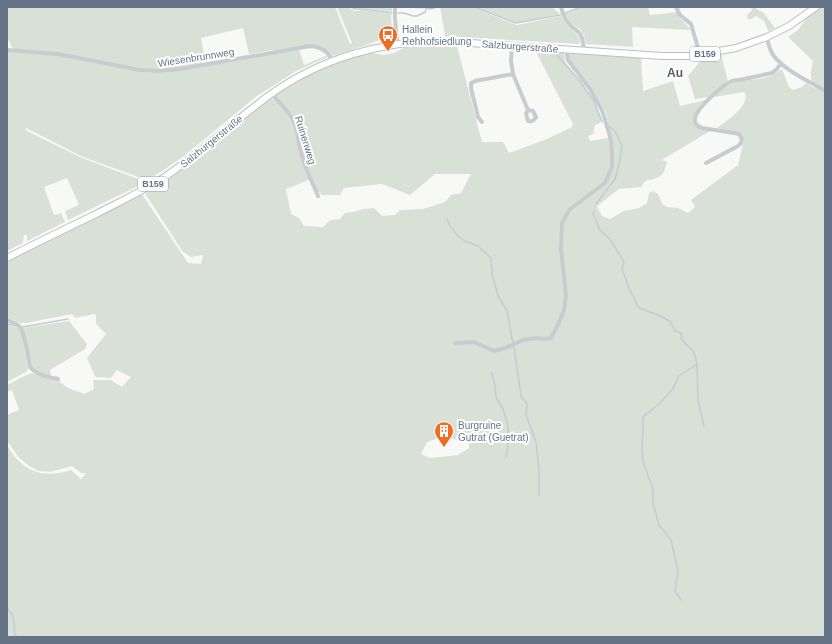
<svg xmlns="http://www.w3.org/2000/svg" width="832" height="644" font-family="Helvetica,sans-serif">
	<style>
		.green { fill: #d9e1d7; fill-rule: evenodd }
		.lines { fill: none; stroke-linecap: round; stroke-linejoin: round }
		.stream { stroke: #c3ccd2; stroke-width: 1.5 }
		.primary-casing { stroke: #bbbec2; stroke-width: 8 }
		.street { stroke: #c8cbcf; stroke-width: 4 }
		.primary { stroke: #fff; stroke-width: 6 }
		.labels { text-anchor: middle; stroke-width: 4; stroke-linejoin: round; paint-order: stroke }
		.shield { fill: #fff; stroke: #949eac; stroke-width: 1 }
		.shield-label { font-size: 9px; font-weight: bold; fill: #667488 }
		.poi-label { font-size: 10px; fill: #667488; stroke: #fff; text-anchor: start }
		.street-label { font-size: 10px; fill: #667488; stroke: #fff }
		.quarter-label { font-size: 12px; font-weight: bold; fill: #545f6d; stroke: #fff }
	</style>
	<rect width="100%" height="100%" fill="#f8f9f6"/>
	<!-- green -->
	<path class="green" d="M7,7H335L350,44L352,43L337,7H347L355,11L362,10L391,14L392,35L390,38L379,40L367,45L333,56L327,50L321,47L278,51L274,50L249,54L243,28L201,38L205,62L180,68L157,70L129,67L13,49L7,38Z
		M353,7H392V12L362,8H355Z
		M406,7H471L517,25L561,16C563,19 565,22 567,25C572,31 582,35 579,44L445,36L440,7L431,9L407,8Z
		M476,7H552L560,14L517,23L514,22Z
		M584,7H648L650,15L677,12L680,18L689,27L690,30L632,27L633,47L586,44L584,36L581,30L571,23L565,14Z
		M751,7H755L758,10L763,12L775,28L768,31L764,21L756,16L750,20L747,17L748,14L752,10Z
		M820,7H825V637H7V445C10,450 13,455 16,458C31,475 50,477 71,470L81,479L86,473H81L72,466L50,472L39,471L29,466L18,457L7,440V415L19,410L12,390L7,392V385C13,382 27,374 32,373L59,381L68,388L85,394L94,389L93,380H111L122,387L131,377L117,370L111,378L96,377L95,376L87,358L106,334L96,324V315L94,314L75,318L72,314L26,323H20L7,318V260L139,195H143L144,197L188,263L201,264L203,255L191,257L183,252L146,195V193L169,178L198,156L269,99C278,98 288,115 292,122L309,180L286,189L291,214L299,218L304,226L323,227L330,220L340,219L345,213L353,212L363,209L374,208L382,216L395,215L400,210L423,209L445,202L451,195L461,193L471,174H435L410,195L382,184L344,188L340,195H322L317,190L302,153L294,118L276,96V94L309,75L329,66L357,56L371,53L384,55L394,53L407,46L416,44L419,47L430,46H457L482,142H503L509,153L547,139L572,127L573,124L536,52L564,53L565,62L582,82L595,102L601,117L600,123L595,125L593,134L588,136L590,141L608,138V122L605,110L590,86L570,60L568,54L569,52L638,58L641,57L643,91L673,81L680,106L706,100C702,105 696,111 694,116C689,127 703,130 710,131L662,160L667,162C663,178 661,177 645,181L641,187L619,189L597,206L602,216L610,219L624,211L639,208L647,203L649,193L653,191L658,194L663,205L668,207L678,208L688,213L695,207L691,200L738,165L744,140L739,133L717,128C726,121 752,105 744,92L714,97C732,76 749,83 771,76C775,74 778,71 782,69L789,87L793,90L802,87L806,83L816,89L811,78V71L813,61L788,37L798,30L808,16ZM442,437L469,442V448L458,455L430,458L421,454L427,442Z
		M299,49L304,65L328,55L329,56L328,57L296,71L257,96L184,156L164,170L147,180L83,157L26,128L25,130L82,158L141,180L143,182L142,184L128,191L68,220L65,211L79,205L67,178L44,187L54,215L61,213L65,222L27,241V235H24L23,243L7,251V52L45,54L71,58L129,70L142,72L158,73Z
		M721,54L728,82L709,97L695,99L688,76L703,58Z
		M327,60L307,70L175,167L149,183H148L174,166L251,104L269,91L306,69Z
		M69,321L87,344L85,349L50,370L51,377L35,371L30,364L22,328Z
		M7,325L19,328L22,335L28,369L26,372L7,382Z"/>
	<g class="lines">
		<!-- stream -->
		<path class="stream" d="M351,7L355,9H362L392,13
			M474,7L516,23L560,15L581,7
			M398,13H404L413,16H417L425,12L427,8L431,9L437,7
			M556,54L578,79L594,101L602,122
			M596,204L615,179L620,160L622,146L615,131L610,127
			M594,211L593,214L600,230L610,239L624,262L622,269L629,288L639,308L658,315L670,321L675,331L681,333L682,340L694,352L697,364L698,401L704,426
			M447,219L450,226L458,236L465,241L478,246L491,258L492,274L498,296L507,311L513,343
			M7,324L16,326
			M22,327L68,319
			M514,347L521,396L527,404L526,415L536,442L539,470V496
			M491,372L495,385L496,397L503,409L508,426V442L506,458
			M681,600L675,591L678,571L671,540L659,525L653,503V489L643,462L642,447L643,429V417L660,403L672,390L679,376L697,364
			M7,607L13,616L15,634L17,637"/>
		<defs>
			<path id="primary" d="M7,258C36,243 65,229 94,215C117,203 141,192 163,178C201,153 234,121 271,94C320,59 381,41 442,41L662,56H691L736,48L767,37L789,26L816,7"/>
		</defs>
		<!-- primary casing -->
		<use href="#primary" class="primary-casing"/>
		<!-- street -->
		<path class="street" d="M395,7V18L397,44
			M561,7C563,15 566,22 572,27C575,29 578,31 580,34C583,38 583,44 584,50
			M676,7L680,15L691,24L700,55
			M767,37C768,43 770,50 773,55C785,71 809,81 825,91
			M512,45L511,61L513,74L528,110L526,114L528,121C532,122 534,121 536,117L533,111L528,110
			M7,50L57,54L74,57L139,70L158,71L180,69L310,46C321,47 329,51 332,61
			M271,94C279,102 288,110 293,120C298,130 298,142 301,153C305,168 312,182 318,196
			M482,122L478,117L471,88V83L475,81L513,74
			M706,163L738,146L741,143L742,139L739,134L734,133L702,128C699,127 696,125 695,122C692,111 723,85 732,81C736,80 740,80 744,79C753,77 763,75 772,73L777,69L781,63
			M7,320C11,322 16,323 19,326C25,332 28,357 30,367C37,375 48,377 58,379
			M455,343L474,342L494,351L508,347L523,340L536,338L545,339L551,338L558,325L564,310L566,296L561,249L562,223L570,209L605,183L612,167V154L611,140L602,110L590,89L568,60L567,55V49"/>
		<!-- primary -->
		<use href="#primary" class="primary"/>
	</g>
	<!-- icons -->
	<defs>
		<symbol id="bus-pin" viewBox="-11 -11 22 30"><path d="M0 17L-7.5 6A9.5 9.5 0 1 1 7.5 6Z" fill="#ec6d23" stroke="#fff"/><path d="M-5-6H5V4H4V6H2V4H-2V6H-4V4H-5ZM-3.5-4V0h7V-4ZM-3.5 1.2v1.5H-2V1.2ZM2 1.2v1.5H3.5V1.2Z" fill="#fff"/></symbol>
		<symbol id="building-pin" viewBox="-11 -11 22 30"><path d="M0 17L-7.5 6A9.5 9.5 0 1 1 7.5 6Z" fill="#ec6d23" stroke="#fff"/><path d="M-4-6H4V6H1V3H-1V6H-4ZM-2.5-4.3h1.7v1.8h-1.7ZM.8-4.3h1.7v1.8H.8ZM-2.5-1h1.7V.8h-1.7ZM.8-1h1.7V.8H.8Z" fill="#fff"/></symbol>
	</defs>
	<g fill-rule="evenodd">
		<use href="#bus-pin" x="377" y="24" width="22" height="30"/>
		<use href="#building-pin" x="433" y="420" width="22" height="30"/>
	</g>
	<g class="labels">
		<!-- shield labels -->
		<g class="shield">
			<rect x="690" y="47" width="30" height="14" rx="3"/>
			<rect x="138" y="177" width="30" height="14" rx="3"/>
		</g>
		<g class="shield-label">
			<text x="705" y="57">B159</text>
			<text x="153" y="187">B159</text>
		</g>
		<!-- poi labels -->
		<g class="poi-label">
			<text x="402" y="33">Hallein<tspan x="402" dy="12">Rehhofsiedlung</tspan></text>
			<text x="458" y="429">Burgruine<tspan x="458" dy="12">Gutrat (Guetrat)</tspan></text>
		</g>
		<!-- street labels -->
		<g class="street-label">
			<text transform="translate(520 46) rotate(4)" y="4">Salzburgerstraße</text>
			<text transform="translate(196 57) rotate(-9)" y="4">Wiesenbrunnweg</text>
			<text transform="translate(306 140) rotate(73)" y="4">Ruinenweg</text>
			<text transform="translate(211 141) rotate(-39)" y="4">Salzburgerstraße</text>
		</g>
		<!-- quarter labels -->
		<g class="quarter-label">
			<text x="675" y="77">Au</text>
		</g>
	</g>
	<!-- border -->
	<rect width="832" height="644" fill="none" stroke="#667488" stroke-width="16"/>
</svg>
